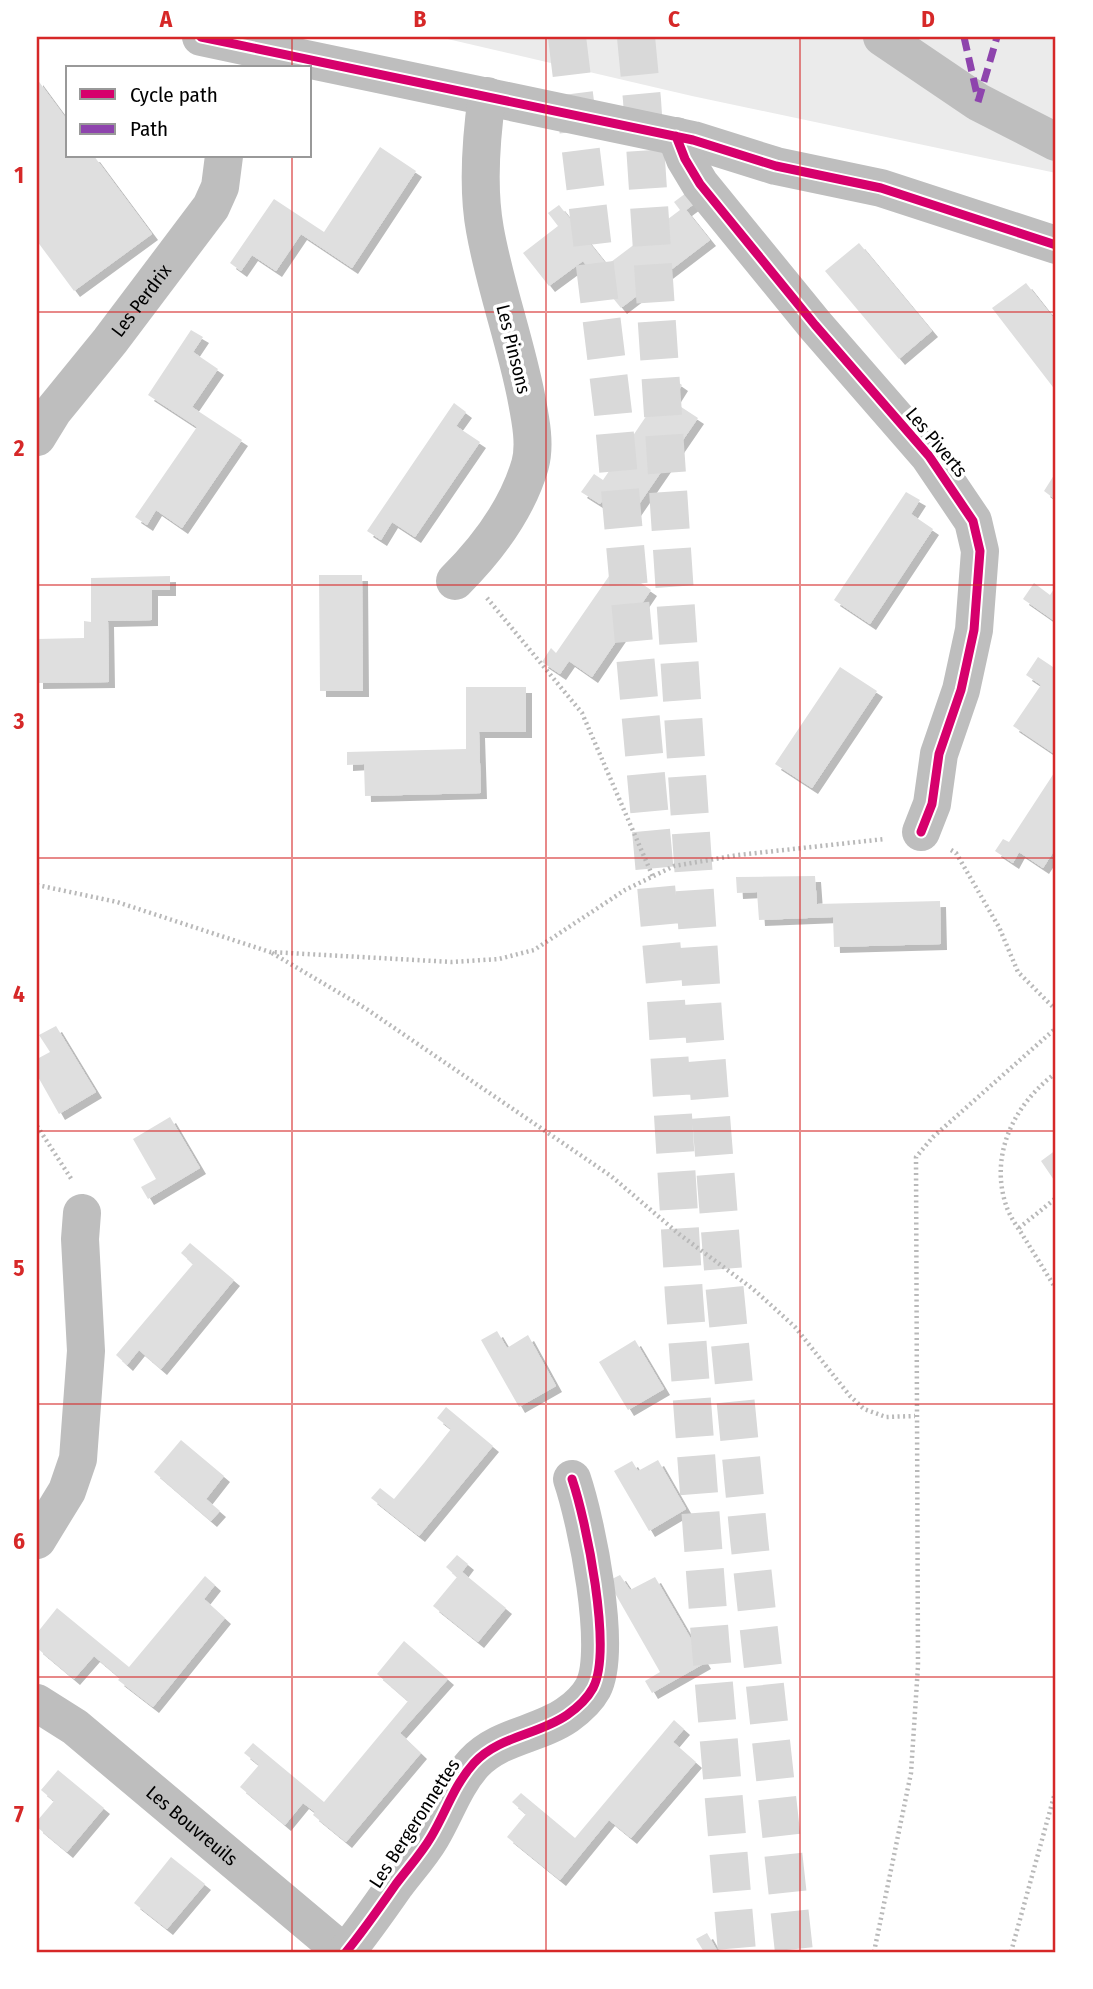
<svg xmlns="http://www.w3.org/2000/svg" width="1093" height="1989" font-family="'Fira Sans Condensed',sans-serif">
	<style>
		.green { fill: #ebebeb }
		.building { fill: #dfdfdf; filter: url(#shadow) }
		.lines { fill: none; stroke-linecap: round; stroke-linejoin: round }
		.highway-tunnel { stroke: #d9d9d9; stroke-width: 38; stroke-dasharray: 38 19; stroke-linecap: butt }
		.path { stroke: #b9b9b9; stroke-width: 4.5; stroke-dasharray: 2 3.5; stroke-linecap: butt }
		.minor { stroke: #bebebe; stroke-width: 38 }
		.quiet { stroke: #8e44ad; stroke-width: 7; stroke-dasharray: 14 7; stroke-linecap: butt }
		.cycleway-casing { stroke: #fff; stroke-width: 13 }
		.cycleway { stroke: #d6006c; stroke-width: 9 }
		.grid { fill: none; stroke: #d62828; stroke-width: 2; stroke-opacity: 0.55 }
		.labels { text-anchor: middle; stroke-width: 7; stroke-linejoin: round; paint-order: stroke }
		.street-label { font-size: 19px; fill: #000; stroke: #fff }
		.neatline { fill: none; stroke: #d62828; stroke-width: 2.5 }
		.grid-label { font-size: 23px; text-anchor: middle; font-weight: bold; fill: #d62828 }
	</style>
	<defs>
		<filter id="shadow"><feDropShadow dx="6" dy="6" stdDeviation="0" flood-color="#0004"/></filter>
	</defs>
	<rect width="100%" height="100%" fill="#fff"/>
	<!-- green -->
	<path class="green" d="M439,37H1056V173L692,96Z"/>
	<!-- building -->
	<path class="building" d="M37,79L68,121V156H94L152,234L74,291L37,241Z
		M380,147L416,171L352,268L301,234L276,271L252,255L241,271L230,263L274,199L324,232Z
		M690,190L698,201L686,210L710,240L621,308L583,261L549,286L523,253L558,226L548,213L559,205L607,265L680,210L674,202Z
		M859,243L932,331L899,359L825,271Z
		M1026,283L1056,321V391L992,308Z
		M191,330L203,337L193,352L218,369L192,407L242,440L182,528L156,510L147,525L135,517L197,427L148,395Z
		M672,378L682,385L672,401L698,418L633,513L607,495L600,504L581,492L594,474L603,480Z
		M454,403L466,412L456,426L480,442L415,537L392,522L381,540L367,531Z
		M1056,472V500L1044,491Z
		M906,492L920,500L911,514L933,529L870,624L834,600Z
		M616,566L651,590L592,677L569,661L560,674L542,662L551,648L556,653Z
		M319,575H362L363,691H320Z
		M170,576V590H152V620L108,621L109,682L37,683V639L84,638V621L91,622V578Z
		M1034,583L1050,595L1056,586V622L1023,599Z
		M1038,657L1056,669V755L1013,726L1041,685L1026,675Z
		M840,667L877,691L812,788L775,764Z
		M466,687H526V732H479L481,793L365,796L364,764L347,765V752L466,749Z
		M1056,770V848L1043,868L1019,852L1013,863L995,851L1003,839L1009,842Z
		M815,876L817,904L940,901L941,944L834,947L833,917L759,920L757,892L737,893L736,877Z
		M56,1026L96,1092L59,1114L37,1075V1059L50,1052L39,1035Z
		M170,1117L200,1168L148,1199L141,1187L156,1179L133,1139Z
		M1056,1150V1183L1041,1161Z
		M190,1243L234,1280L161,1369L139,1350L127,1365L116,1355L193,1264L181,1253Z
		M497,1331L507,1348L528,1335L556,1386L519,1407L481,1340Z
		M635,1340L664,1389L628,1410L599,1362Z
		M446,1407L493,1446L419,1536L371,1498L380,1488L394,1499L424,1463L451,1429L437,1418Z
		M181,1440L224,1476L206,1499L220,1511L211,1521L154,1472Z
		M658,1460L686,1509L649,1531L614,1471L632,1461L638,1471Z
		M457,1555L468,1564L462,1572L506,1608L478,1642L433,1606L457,1577L446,1567Z
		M620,1575L630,1590L655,1577L705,1663L652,1693L645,1681L660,1672L608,1581Z
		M205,1576L215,1585L204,1599L225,1618L153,1707L118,1680L120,1678L94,1656L74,1679L37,1648V1633L57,1608L129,1667Z
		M404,1641L448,1679L400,1733L421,1753L346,1842L313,1815L315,1812L303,1803L285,1825L240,1787L259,1765L244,1753L253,1743L324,1802L408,1701L377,1674Z
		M674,1720L684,1729L673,1742L696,1762L631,1838L609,1820L560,1880L507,1837L526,1814L512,1802L521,1793L575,1838Z
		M58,1770L104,1808L67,1852L37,1827V1821L54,1801L41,1790Z
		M171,1857L205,1884L167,1929L134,1903Z
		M707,1933L718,1952H704L696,1939Z"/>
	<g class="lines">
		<!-- highway-tunnel -->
		<path class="highway-tunnel" d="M567,37L613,413L665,984L684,1296L710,1638L737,1952
			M636,37L642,100L703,1014L724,1282L749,1539L794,1952"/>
		<!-- path -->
		<path class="path" d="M487,598L582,713L653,877
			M951,850L956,853L999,927L1018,972L1056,1010
			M37,885L117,902L270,952L452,962L499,959L534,950L625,890L674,866L738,855L885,839
			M272,953L365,1008L611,1176L679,1234L753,1289L772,1306L795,1327L850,1396L864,1409L886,1417L915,1416
			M1056,1073C1015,1103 989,1154 1006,1205C1009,1215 1016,1225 1022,1234C1033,1252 1045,1271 1056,1289
			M37,1126L72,1180
			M1019,1228L1056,1198
			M874,1952L911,1773L918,1666L916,1157L933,1137L1056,1028
			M1011,1952L1056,1789"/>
		<!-- minor -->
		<g class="minor">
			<path d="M201,37L693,140L776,166L881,188L1056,245"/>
			<path d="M882,37L978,102L1056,142"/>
			<path d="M676,136L685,159L700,184L815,325L929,456L973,521L980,551L974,630L961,690L939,754L932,804L921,832"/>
			<path id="s1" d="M37,437L53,411L110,341L211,207L220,187L224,156"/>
			<path d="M455,581C487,549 517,509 530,465C536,444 530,417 526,396C515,340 495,286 485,230C477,187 481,139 487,96"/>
			<path d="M37,1540L67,1491L78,1459L86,1351L80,1239L82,1213"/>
			<path id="s2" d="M37,1703L75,1727L343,1952"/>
			<path d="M346,1952C364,1930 380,1907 396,1884C408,1868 421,1854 431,1837C446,1812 454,1785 474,1763C499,1736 538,1735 567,1715C577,1708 587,1699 593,1688C613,1650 586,1520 572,1479"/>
		</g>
		<!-- quiet -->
		<path class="quiet" d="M964,37L978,99
			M978,102L997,37"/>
		<defs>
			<path id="cycleway" d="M201,37L693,140L776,166L881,188L1056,245
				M676,136L685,159L700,184L815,325L929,456L973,521L980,551L974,630L961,690L939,754L932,804L921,832
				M346,1952C364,1930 380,1907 396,1884C408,1868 421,1854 431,1837C446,1812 454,1785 474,1763C499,1736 538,1735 567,1715C577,1708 587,1699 593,1688C613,1650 586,1520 572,1479"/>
		</defs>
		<!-- cycleway casing -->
		<use href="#cycleway" class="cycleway-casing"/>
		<!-- cycleway -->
		<use href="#cycleway" class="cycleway"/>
	</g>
	<!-- grid -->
	<path class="grid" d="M292,37V68M546,37V1952M800,37V1952M292,156V1952M37,312H1056M37,585H1056M37,858H1056M37,1131H1056M37,1404H1056M37,1677H1056"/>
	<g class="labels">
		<!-- street labels -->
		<g class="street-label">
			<text dy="7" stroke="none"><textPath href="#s1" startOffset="172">Les Perdrix</textPath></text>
			<text transform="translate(514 349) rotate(76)" y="7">Les Pinsons</text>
			<text transform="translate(937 442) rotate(50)" y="7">Les Piverts</text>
			<text transform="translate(414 1823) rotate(-57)" y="7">Les Bergeronnettes</text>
			<text dy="7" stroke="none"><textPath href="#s2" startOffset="198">Les Bouvreuils</textPath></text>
		</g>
	</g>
	<!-- border -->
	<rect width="1093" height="1989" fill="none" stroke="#ffffff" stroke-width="77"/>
	<!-- legend -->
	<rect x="66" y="66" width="245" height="91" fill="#ffffff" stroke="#999999" stroke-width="2"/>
	<rect x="80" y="89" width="35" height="10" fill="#d6006c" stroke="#999999" stroke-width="2"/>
	<text x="130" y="102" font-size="21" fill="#000000">Cycle path</text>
	<rect x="80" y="124" width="35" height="10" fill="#8e44ad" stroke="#999999" stroke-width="2"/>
	<text x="130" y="136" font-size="21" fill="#000000">Path</text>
	<rect x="38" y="38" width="1016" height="1913" class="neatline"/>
	<g class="grid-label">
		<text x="166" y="27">A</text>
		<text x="420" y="27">B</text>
		<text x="674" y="27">C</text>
		<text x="928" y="27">D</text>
		<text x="19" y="183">1</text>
		<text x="19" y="456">2</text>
		<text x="19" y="729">3</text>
		<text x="19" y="1002">4</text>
		<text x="19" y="1276">5</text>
		<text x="19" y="1549">6</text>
		<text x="19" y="1822">7</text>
	</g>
</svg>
